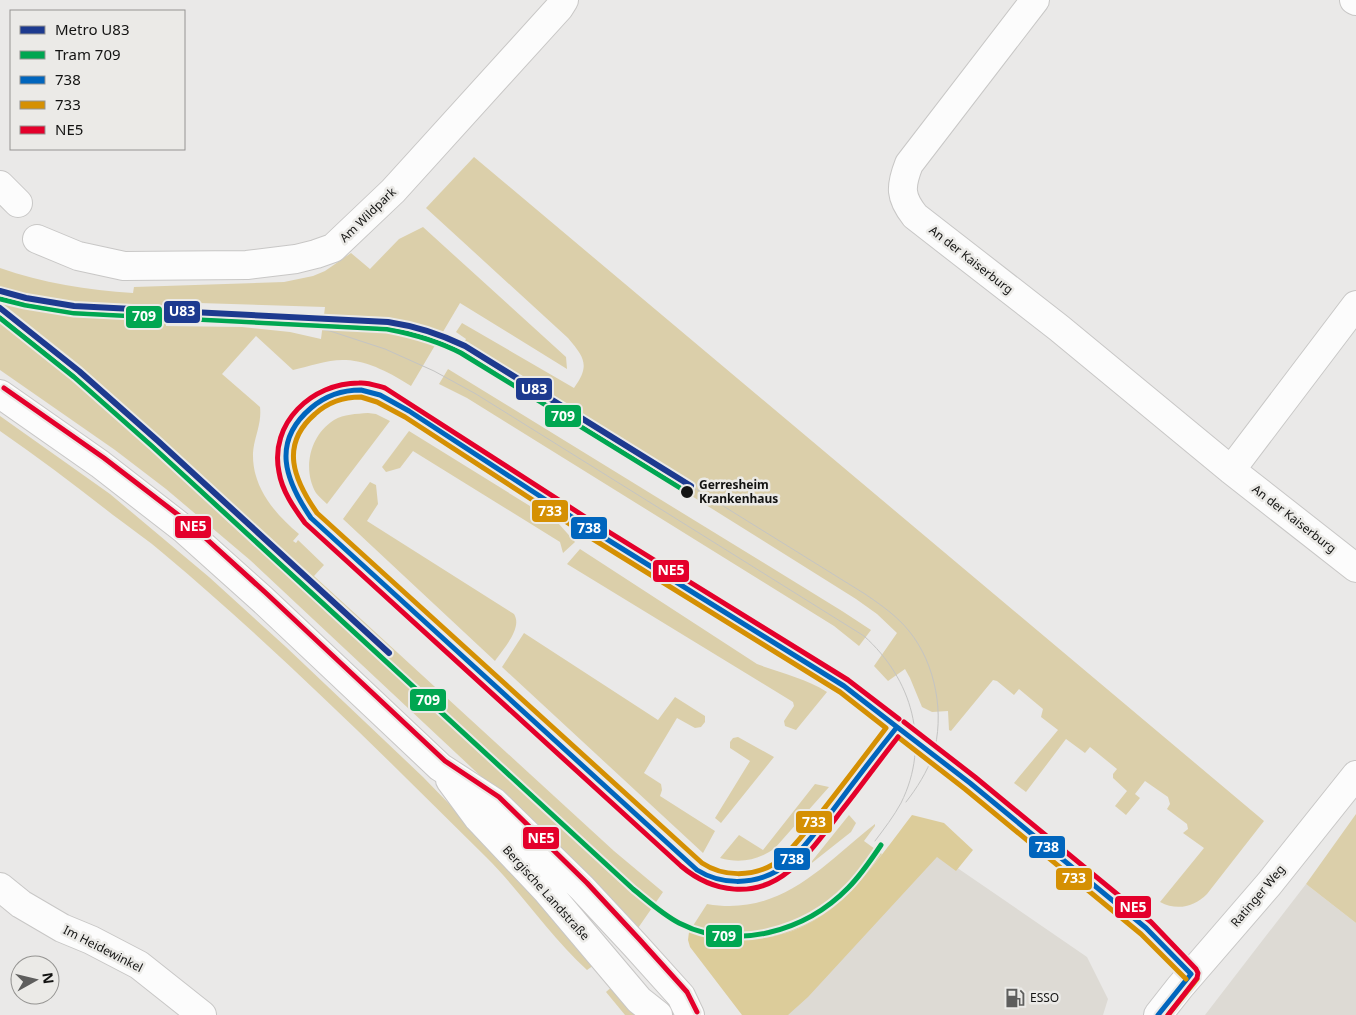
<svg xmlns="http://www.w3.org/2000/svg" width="1356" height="1015" font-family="'Noto Sans',sans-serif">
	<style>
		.built { fill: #dddad4 }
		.green { fill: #dbcfaa; fill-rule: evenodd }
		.forest { fill: #dccc9a }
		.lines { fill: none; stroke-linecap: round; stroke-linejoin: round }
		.minor-casing { stroke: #c8c7c6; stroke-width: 30 }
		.primary-casing { stroke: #c8c7c6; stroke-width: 30 }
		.minor { stroke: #fcfcfc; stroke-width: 28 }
		.primary { stroke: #fcfcfc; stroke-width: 28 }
		.tram { stroke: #c4c4c3; stroke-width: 1 }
		.bus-1-casing { stroke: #ebeae7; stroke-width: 9 }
		.bus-2-casing { stroke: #ebeae7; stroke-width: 9 }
		.bus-3-casing { stroke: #ebeae7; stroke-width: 9 }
		.bus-1 { stroke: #0065bd; stroke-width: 5 }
		.bus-2 { stroke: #d59003; stroke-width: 5 }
		.bus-3 { stroke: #e4002b; stroke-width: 5 }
		.tram-1-casing { stroke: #ebeae7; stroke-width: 9 }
		.tram-1 { stroke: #00a651; stroke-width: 5 }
		.metro-1-casing { stroke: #ebeae7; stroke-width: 10 }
		.metro-1 { stroke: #1d3a8f; stroke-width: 6 }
		.stop-dot { fill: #131312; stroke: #ebeae7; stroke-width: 2 }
		.labels { text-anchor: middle; stroke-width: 5; stroke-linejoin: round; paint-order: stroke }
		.street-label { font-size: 12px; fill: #131312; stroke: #ebeae7 }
		.stop-label { font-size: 12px; font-weight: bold; fill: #131312; stroke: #ebeae7; text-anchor: start }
		.poi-label { font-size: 12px; fill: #131312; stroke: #ebeae7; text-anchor: start }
		.line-badge { stroke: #ebeae7; stroke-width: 2 }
		.badge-label { font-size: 14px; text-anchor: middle; font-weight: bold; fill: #fff }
	</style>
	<rect width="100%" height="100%" fill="#eae9e8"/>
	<!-- built -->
	<path class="built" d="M937,854L1087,957L1108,999L1103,1015H779Z
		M1306,884L1356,923V1015H1205Z"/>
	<!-- green -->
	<path class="green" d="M474,157L1264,821L1207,894C1194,907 1177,911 1160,902L1204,848L1183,833L1188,829L1187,824L1167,809L1170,804L1168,797L1145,781L1135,794L1140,798L1126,815L1115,806L1127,791L1113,778V774L1117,769L1090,747L1085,753L1066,739L1026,792L1014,783L1058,730L1041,717L1043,709L1019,689L1014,695L997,681L993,680L951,731L949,730L948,711L932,712L922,707L910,678L905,669L888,681L874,666L897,633L877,614L856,599L486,367L458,354L466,339L456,332L462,323L574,388C590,366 585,358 568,338L426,208Z
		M423,227L566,357L567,369L460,303L411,386C392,374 369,361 346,360C329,359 310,366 293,370L256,336L222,374L260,407C262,424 254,437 253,453C252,487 274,513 299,534L293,541L296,543L298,540L324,565L314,576L614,851L663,892L636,931L488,783L250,560L166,489L115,450L0,370V268C42,283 88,290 133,293L134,287L284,282L313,276L325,271L351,253L370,269L399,239ZM166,302L325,307L321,339L290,332L242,327L166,326Z
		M448,369L842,611L871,630L859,646L834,626L467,398L439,384Z
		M368,413L376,414L390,421L327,504C323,500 319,497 316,493C302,469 310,435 334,420C344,414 356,414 368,413Z
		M0,416L110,494L209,577L286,647L423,777L527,884L597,963L587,970C550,936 522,893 486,857C381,753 277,649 164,554C148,540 130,528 113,515C76,486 39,458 0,431Z
		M409,431L559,524L575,542L563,553L560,542L413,451L400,468L386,472L382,467Z
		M370,482L376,485L378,504L367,521L514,614C523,628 503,649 495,661L343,519Z
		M580,549L757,664C780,673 806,678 827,692L796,730L785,726L784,721L794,706L793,702L567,564Z
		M524,633L658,720L675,697L705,716V722L701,727L695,728L677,718L644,773L661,784L662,790L660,796L715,831L703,853L502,667Z
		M738,737L774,757L721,823L715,818L750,761L730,748V742L733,738Z
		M815,784L829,787L775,848C759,860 740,864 720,858L739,835L763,850Z
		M1356,814V923L1306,884Z
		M849,815L856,823L851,832L808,866Z
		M875,824V826L864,841L882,854C829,926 780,954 689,932L707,904C781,917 823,865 875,824Z
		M615,984L639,1015H625L606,992Z"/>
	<!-- forest -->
	<path class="forest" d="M912,815L944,823L973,850L956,871L937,857L808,997L788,1015H742L690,947L688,940L689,932C809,960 847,901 912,815Z"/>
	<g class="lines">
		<defs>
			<path id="minor" d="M1035,0L909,164C900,187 900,197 915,216L1059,328L1231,470L1356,568
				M1354,0L1356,1
				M0,185L18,203
				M37,239L78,256L124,266L247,265L296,259L316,254L333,248L393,191L559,8L564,0
				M1231,470L1356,305
				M0,887L21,904L62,928L91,940L139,965L202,1015
				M1158,1015L1180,987L1269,884L1356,775"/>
			<path id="primary" d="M0,394L100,464L185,530L262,599L440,767L494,802L582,888L635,945L681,996L690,1015
				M450,780L478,818L547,891L639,1000L658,1015"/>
		</defs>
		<!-- minor casing -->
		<use href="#minor" class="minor-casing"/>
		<!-- primary casing -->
		<use href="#primary" class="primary-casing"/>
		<!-- minor -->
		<use href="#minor" class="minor"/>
		<!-- primary -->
		<use href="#primary" class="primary"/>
		<!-- tram -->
		<path class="tram" d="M216,314L274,320L330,331L385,349L434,371L476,394L675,518L864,636C912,679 931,743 901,803C894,816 884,829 875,841
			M691,486L865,594C881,605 897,616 909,631C936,664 945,715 933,755C927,772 917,788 906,802"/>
		<defs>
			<path id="bus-1" d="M361,390L380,395L409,411L592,530L844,686L897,727C873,757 850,787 827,818C812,836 797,858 777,871C752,885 721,885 697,870L311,518C285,480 271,442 311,408C325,396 343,390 361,390Z
				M897,727L970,783L1146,928L1191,974
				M1158,1015L1191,974"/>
			<path id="bus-2" d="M361,397L377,402L405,417L588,536L840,692L886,728C861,761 835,795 809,828C798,840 788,855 774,864C752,877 723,877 702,863L317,513C294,480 279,445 315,414C327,403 344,397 361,397Z
				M898,737L965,789L1141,934L1186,979
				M1168,1015L1197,979"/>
			<path id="bus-3" d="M4,388L104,458L190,524L267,594L445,761L499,797L587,883L640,940L687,992L697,1012
				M904,722L975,777L1151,922L1196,969L1198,973L1197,978L1168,1015
				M898,737C879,761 861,786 842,810C826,831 810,854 789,871C755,899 713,893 681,866L305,523C294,508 282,491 279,472C269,423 312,383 359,383C368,382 377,386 385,388L596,524L848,680L899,719"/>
		</defs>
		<!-- bus-1 casing -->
		<use href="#bus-1" class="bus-1-casing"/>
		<!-- bus-2 casing -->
		<use href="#bus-2" class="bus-2-casing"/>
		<!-- bus-3 casing -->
		<use href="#bus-3" class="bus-3-casing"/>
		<!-- bus-1 -->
		<use href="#bus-1" class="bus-1"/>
		<!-- bus-2 -->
		<use href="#bus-2" class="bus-2"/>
		<!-- bus-3 -->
		<use href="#bus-3" class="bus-3"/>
		<defs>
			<path id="tram-1" d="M0,299L25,305L74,313L387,329C413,334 438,341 461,353L687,492
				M0,318L74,377L153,447L633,889C648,901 662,914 679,923C735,952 806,931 848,888C861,875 871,860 881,845"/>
		</defs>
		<!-- tram-1 casing -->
		<use href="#tram-1" class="tram-1-casing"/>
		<!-- tram-1 -->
		<use href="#tram-1" class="tram-1"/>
		<defs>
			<path id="metro-1" d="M0,291L26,298L74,306L388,322C415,326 440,334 465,346L691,486
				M0,308L79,371L158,441L389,653"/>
		</defs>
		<!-- metro-1 casing -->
		<use href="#metro-1" class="metro-1-casing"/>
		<!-- metro-1 -->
		<use href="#metro-1" class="metro-1"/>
	</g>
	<!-- icons -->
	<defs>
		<symbol id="fuel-bare" viewBox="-9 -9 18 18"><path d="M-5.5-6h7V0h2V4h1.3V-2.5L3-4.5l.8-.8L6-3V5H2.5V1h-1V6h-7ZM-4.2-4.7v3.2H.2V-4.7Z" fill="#5e5e5d" stroke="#ebeae7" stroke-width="2.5" paint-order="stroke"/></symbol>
	</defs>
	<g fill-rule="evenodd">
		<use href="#fuel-bare" x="1001" y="984" width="28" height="28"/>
	</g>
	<!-- markers -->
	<circle class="stop-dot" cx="687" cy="492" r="7"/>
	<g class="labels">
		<!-- street labels -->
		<g class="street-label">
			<text transform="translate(368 215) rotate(-44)" y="4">Am Wildpark</text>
			<text transform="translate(971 260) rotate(38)" y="4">An der Kaiserburg</text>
			<text transform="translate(1294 519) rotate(38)" y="4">An der Kaiserburg</text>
			<text transform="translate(546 893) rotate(48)" y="4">Bergische Landstraße</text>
			<text transform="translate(1258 896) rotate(-50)" y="4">Ratinger Weg</text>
			<text transform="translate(103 949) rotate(27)" y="4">Im Heidewinkel</text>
		</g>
		<!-- stop labels -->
		<g class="stop-label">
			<text x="699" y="489">Gerresheim<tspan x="699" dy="14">Krankenhaus</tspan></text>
		</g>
		<!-- poi labels -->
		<g class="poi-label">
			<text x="1030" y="1002">ESSO</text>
		</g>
	</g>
	<g class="line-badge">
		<rect x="163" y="300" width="38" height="24" rx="5" fill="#1d3a8f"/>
		<rect x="125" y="305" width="38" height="24" rx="5" fill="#00a651"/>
		<rect x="515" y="377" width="38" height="24" rx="5" fill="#1d3a8f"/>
		<rect x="544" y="404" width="38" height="24" rx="5" fill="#00a651"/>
		<rect x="531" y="499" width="38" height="24" rx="5" fill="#d59003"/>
		<rect x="174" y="515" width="38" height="24" rx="5" fill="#e4002b"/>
		<rect x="570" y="516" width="38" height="24" rx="5" fill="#0065bd"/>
		<rect x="652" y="559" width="38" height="24" rx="5" fill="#e4002b"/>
		<rect x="409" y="688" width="38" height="24" rx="5" fill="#00a651"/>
		<rect x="795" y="810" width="38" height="24" rx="5" fill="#d59003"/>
		<rect x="522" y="826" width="38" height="24" rx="5" fill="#e4002b"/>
		<rect x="1028" y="835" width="38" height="24" rx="5" fill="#0065bd"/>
		<rect x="773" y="847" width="38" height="24" rx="5" fill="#0065bd"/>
		<rect x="1055" y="867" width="38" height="24" rx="5" fill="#d59003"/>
		<rect x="1114" y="895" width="38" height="24" rx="5" fill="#e4002b"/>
		<rect x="705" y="924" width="38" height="24" rx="5" fill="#00a651"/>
	</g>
	<g class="badge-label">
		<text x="182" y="316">U83</text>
		<text x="144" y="321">709</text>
		<text x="534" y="394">U83</text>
		<text x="563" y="421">709</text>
		<text x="550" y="516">733</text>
		<text x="193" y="531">NE5</text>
		<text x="589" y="533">738</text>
		<text x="671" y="575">NE5</text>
		<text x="428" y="705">709</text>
		<text x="814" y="827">733</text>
		<text x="541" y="843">NE5</text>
		<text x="1047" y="852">738</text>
		<text x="792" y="864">738</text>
		<text x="1074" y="883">733</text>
		<text x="1133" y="912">NE5</text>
		<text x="724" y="941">709</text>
	</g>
	<!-- legend -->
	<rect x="10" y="10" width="175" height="140" fill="#ebeae7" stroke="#959492"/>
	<rect x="20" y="26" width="25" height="8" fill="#1d3a8f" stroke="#959492"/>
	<text x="55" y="35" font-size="15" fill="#131312">Metro U83</text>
	<rect x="20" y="51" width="25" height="8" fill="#00a651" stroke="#959492"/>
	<text x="55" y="60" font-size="15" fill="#131312">Tram 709</text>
	<rect x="20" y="76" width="25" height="8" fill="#0065bd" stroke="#959492"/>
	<text x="55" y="85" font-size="15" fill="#131312">738</text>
	<rect x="20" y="101" width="25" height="8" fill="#d59003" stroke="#959492"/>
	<text x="55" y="110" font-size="15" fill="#131312">733</text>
	<rect x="20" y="126" width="25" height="8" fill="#e4002b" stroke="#959492"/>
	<text x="55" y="135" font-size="15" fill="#131312">NE5</text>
	<!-- north arrow -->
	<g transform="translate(35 980) rotate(82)"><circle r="24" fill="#ebeae7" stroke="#959492"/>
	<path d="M0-4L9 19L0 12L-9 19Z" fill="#5e5e5d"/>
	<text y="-8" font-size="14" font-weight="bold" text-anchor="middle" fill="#131312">N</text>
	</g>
</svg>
